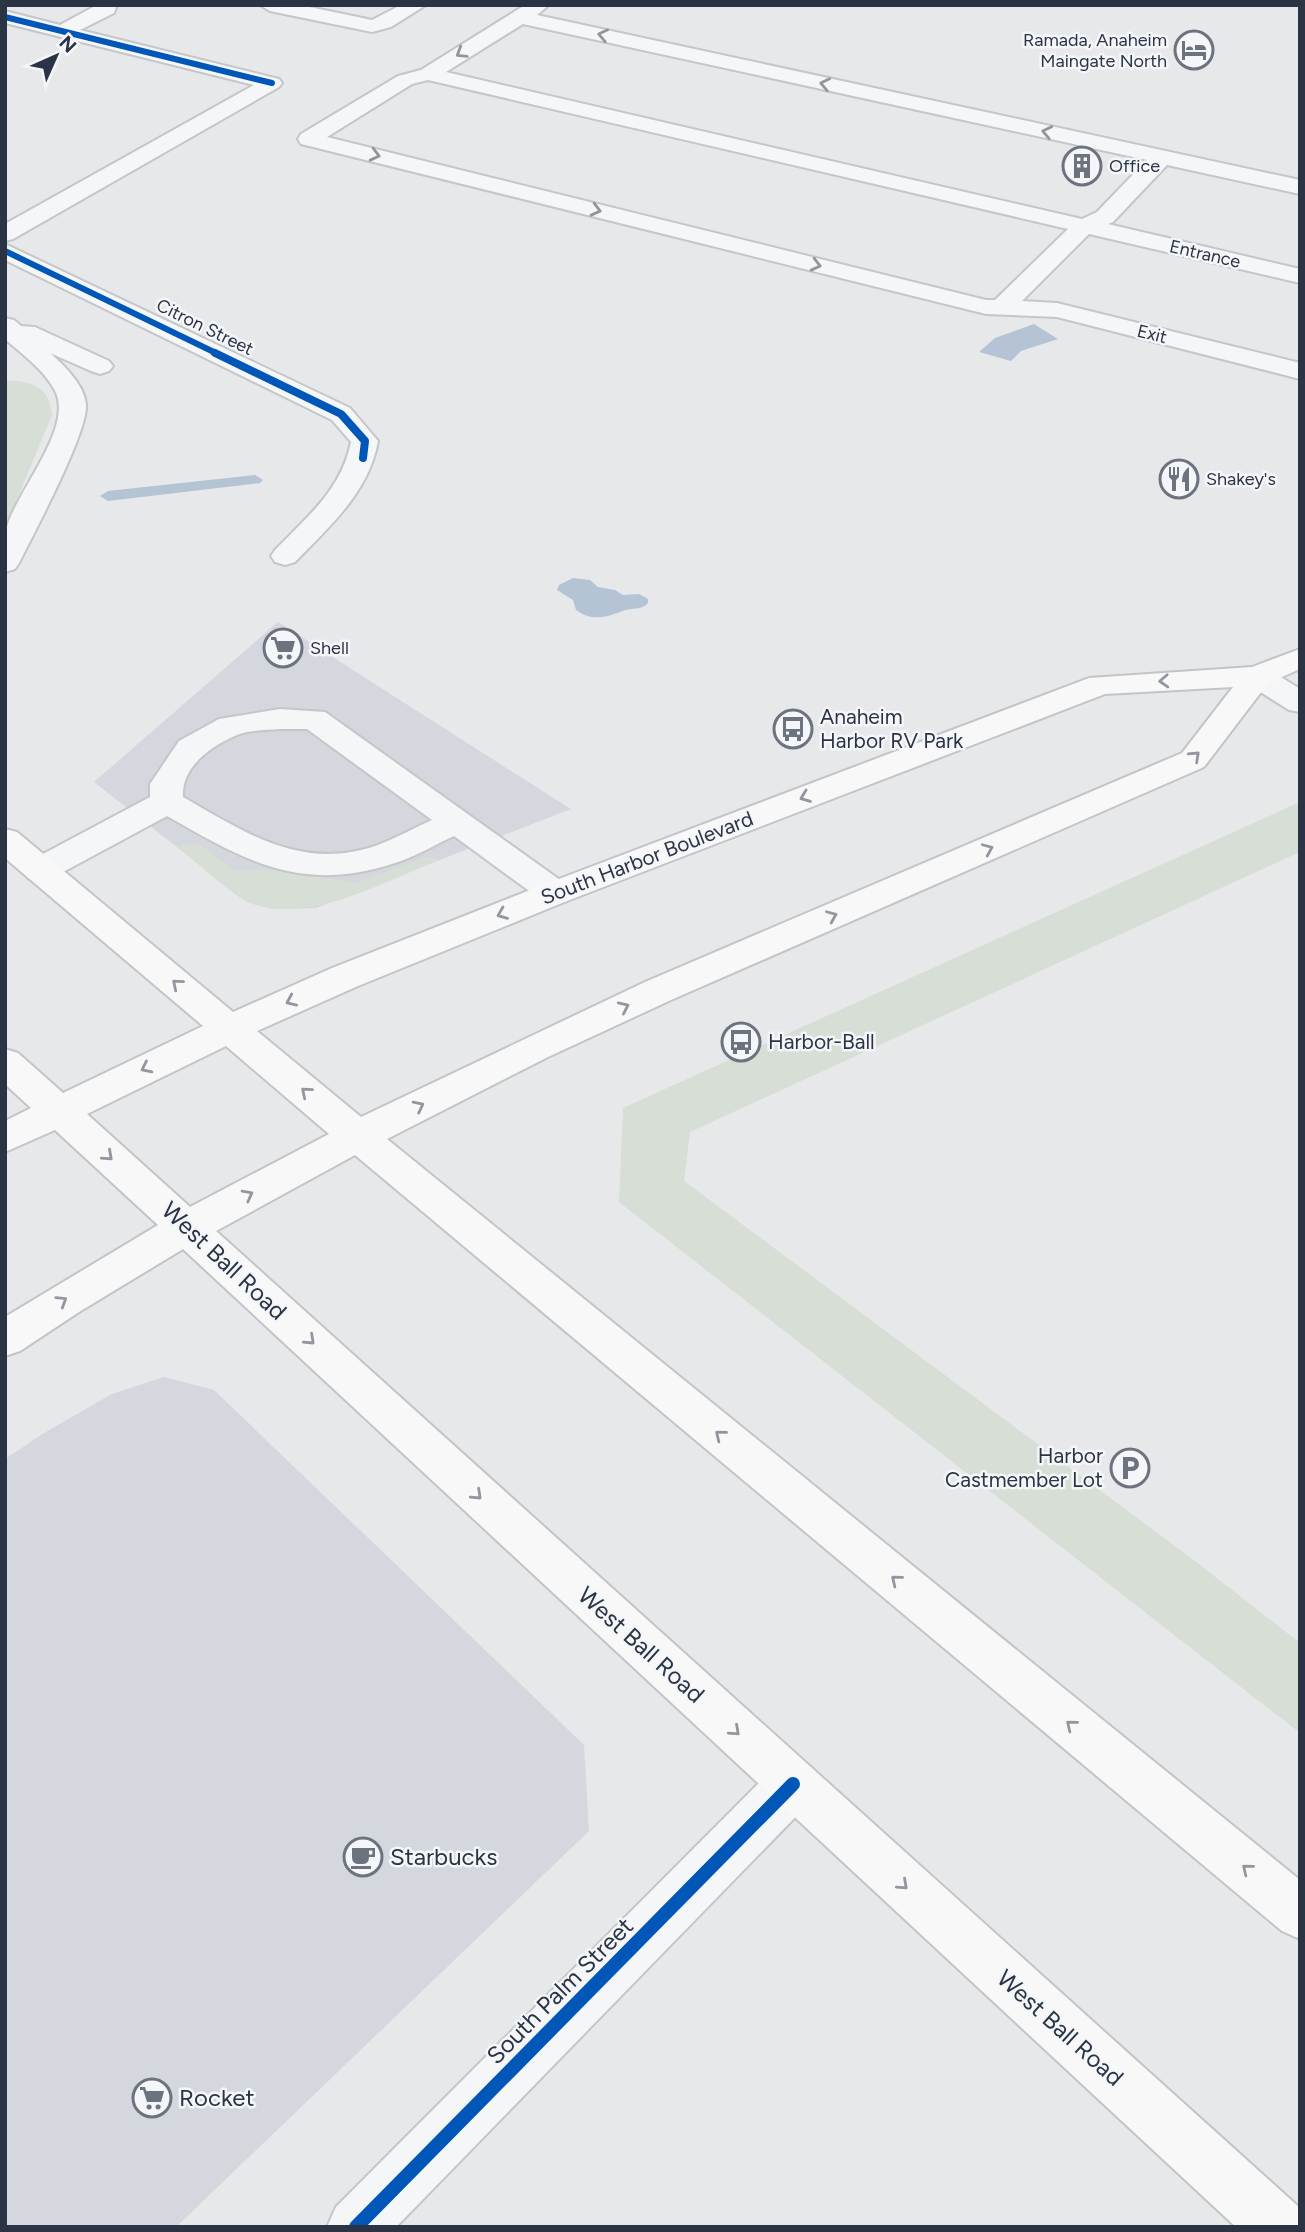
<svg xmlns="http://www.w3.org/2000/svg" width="1305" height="2232" font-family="Figtree,sans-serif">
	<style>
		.built { fill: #d4d7dd }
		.green { fill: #d6ded6 }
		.water { fill: #b4c4d5 }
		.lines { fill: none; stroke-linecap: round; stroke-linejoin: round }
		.stream { fill: #b4c4d5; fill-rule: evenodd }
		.minor-casing { stroke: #c4c6c8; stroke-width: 4 }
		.major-casing { stroke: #c2c5c8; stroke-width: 4 }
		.minor { fill: #f5f6f7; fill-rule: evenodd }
		.major { fill: #f8f8f8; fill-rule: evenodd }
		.cycleway-far2-casing { stroke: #f4f6f9; stroke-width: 9 }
		.cycleway-far1-casing { stroke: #f4f6f9; stroke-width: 11 }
		.cycleway-casing { stroke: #f4f6f9; stroke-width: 18 }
		.cycleway-far2 { stroke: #0057b8; stroke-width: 6 }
		.cycleway-far1 { stroke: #0057b8; stroke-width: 8 }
		.cycleway { stroke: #0057b8; stroke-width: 14 }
		.oneway { stroke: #90959e }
		.oneway2 { stroke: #92969e }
		.labels { text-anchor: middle; stroke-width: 5; stroke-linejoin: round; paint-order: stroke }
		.far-poi-label { font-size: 18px; fill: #2b3445; stroke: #f4f6f9; text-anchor: start }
		.far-street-label { font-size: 18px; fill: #2b3445; stroke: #f4f6f9 }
		.poi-label { font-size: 21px; fill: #2b3445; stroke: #f4f6f9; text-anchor: start }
		.street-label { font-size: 21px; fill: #2b3445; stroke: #f4f6f9 }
		.near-street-label { font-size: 24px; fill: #2b3445; stroke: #f4f6f9 }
		.near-poi-label { font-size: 24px; fill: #2b3445; stroke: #f4f6f9; text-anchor: start }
	</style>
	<rect width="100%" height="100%" fill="#e6e8ea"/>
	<!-- built -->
	<path class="built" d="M278,622L392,695L571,809L316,908L273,909L247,902L94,782Z
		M164,1377L214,1390L584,1745L589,1831L176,2227H5V1459L44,1433L112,1394Z"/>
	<!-- green -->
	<path class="green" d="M5,380C32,382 49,385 52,415L5,528Z
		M1300,802V852L690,1132L684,1181L1195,1561L1300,1643V1733L619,1202L623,1108Z
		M187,843L200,844L235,871L279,869L356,883L423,858L430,857L439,860C383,882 309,925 250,903C234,897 194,860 178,847Z"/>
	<!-- water -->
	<path class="water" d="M1034,324L1058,339L1021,351L1011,361L979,352L995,338Z
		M573,578L590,580L598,587L615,590L623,595L639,594L648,599V603C641,611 632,607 623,611C606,617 593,622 576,610L573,600L557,590L559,585Z"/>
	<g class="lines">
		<!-- stream -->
		<path class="stream" d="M255,475L263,480L260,483L108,501L100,496L108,491Z"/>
		<defs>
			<path id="minor" d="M97,5H117L114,13L80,30L279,79L282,83L279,87L13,239L5,241V224L254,85L5,23V11L60,25Z
				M260,5H300L372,20L401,5H426L391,27L372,32L270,11Z
				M525,5H549L537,15L1300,180V194L1167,165L1113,222L1108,224L1300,269V283L1089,234L1022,301L1057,303L1300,363V379L1057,317L986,314L301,144L298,139L301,134L398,76L421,70ZM523,24L1147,160L1097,212L1082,219L446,72ZM428,80L1068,229L995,300H986L327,137L412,84Z
				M5,244L350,408L378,441C369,492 330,526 295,562L285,565L275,562L271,556L275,550C307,517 342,489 351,442L332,420L5,260Z
				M5,318L14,320L21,326L35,327L109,361L113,366L109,371L100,374L91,371L50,353C64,365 85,386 86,405C88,432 34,533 19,563L15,569L5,572C5,560 3,545 5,534C12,495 77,427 54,389C43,369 22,354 5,339Z
				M1257,667L1268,669L1300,689V712L1289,710L1246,683L1242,676L1246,669Z
				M280,709L325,712L567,885L572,893L567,901L555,904L543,901L454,836C434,845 415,857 395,863C301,894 246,861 167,816L52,878L40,881L28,878L23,870L28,862L150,797V784L179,741L219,719ZM280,729H307L432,820C414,828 396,838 378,845C303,872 246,833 183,797C181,767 211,746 237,735C249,730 266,730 280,729Z
				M793,1760L811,1767L818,1784L811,1801L396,2227H327L336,2207L775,1767Z"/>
			<path id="major" d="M1300,649V669L1268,683L1204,767L671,1000L548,1057L387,1139L1300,1880V1939L1282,1931L355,1155L216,1231L1300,2208V2227H1236L183,1249L79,1312L20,1351L5,1356V1317L158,1225L55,1130L5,1152V1121L31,1108L5,1084V1049L18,1053L63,1093L203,1026L5,858V829L17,832L233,1012L332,968L543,885L1089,678L1252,667ZM1233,687L1182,753L645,982L361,1117L257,1031L358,986L567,901L1105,694ZM226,1046L329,1134L190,1207L87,1114Z"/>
		</defs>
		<!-- minor casing -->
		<use href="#minor" class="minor-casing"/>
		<!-- major casing -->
		<use href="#major" class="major-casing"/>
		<!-- minor -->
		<use href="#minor" class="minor"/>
		<!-- major -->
		<use href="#major" class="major"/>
		<defs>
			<path id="cycleway-far2" d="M5,17L272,83
				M5,251L218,354"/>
			<path id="cycleway-far1" d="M215,353L341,414L365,441L363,458"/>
			<path id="cycleway" d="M356,2227L793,1784"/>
		</defs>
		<!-- cycleway-far2 casing -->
		<use href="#cycleway-far2" class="cycleway-far2-casing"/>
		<!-- cycleway-far1 casing -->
		<use href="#cycleway-far1" class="cycleway-far1-casing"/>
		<!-- cycleway casing -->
		<use href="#cycleway" class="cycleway-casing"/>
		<!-- cycleway-far2 -->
		<use href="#cycleway-far2" class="cycleway-far2"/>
		<!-- cycleway-far1 -->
		<use href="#cycleway-far1" class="cycleway-far1"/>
		<!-- cycleway -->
		<use href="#cycleway" class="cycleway"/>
	</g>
	<!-- one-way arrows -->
	<defs><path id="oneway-chevron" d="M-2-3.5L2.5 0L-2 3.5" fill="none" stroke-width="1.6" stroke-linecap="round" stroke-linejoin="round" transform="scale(1.75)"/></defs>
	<g class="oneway">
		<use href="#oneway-chevron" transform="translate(603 35) rotate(-168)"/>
		<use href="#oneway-chevron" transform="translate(461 53) rotate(148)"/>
		<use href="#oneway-chevron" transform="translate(825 84) rotate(-168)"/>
		<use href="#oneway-chevron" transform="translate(1047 132) rotate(-168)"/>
		<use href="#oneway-chevron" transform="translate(375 155) rotate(14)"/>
		<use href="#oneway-chevron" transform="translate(596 210) rotate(14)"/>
		<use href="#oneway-chevron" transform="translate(816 265) rotate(14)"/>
	</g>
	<g class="oneway2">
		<use href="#oneway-chevron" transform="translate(1164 681) rotate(177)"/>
		<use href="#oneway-chevron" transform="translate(1195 756) rotate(-43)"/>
		<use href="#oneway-chevron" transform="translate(805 797) rotate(159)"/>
		<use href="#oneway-chevron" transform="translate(988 849) rotate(-23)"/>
		<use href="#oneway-chevron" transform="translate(502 914) rotate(158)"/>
		<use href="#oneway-chevron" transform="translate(832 916) rotate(-23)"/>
		<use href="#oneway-chevron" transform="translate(177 984) rotate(-140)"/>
		<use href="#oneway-chevron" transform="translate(291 1001) rotate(156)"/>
		<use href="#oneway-chevron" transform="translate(624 1007) rotate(-25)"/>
		<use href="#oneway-chevron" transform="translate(146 1068) rotate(154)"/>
		<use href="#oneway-chevron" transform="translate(306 1092) rotate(-140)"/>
		<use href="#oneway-chevron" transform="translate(419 1106) rotate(-27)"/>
		<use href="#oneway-chevron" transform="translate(108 1156) rotate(42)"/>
		<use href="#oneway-chevron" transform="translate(248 1195) rotate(-28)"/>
		<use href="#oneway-chevron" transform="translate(62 1301) rotate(-32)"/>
		<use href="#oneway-chevron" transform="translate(310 1340) rotate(43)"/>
		<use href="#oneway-chevron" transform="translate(720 1435) rotate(-141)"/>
		<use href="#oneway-chevron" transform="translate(477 1495) rotate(43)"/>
		<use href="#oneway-chevron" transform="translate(896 1580) rotate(-141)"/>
		<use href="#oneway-chevron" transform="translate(1071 1725) rotate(-141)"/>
		<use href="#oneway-chevron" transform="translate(735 1731) rotate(42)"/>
		<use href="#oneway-chevron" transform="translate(1247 1869) rotate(-141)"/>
		<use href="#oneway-chevron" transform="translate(903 1885) rotate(42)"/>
	</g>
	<!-- icons -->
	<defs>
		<symbol id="hotel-ring" viewBox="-11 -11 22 22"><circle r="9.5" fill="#f4f6f9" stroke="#6c737f" stroke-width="1.5"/><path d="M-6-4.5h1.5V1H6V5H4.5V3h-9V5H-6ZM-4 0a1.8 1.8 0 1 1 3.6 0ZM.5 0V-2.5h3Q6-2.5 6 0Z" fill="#6c737f"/></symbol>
		<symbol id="building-ring" viewBox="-11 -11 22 22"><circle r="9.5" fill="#f4f6f9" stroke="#6c737f" stroke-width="1.5"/><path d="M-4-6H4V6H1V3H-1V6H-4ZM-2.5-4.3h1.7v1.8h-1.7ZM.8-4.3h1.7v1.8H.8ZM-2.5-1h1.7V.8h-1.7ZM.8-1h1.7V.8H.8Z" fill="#6c737f"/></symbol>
		<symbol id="restaurant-ring" viewBox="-11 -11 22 22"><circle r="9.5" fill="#f4f6f9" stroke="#6c737f" stroke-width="1.5"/><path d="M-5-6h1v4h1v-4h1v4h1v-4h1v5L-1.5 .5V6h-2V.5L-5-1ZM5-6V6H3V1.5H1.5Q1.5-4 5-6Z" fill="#6c737f"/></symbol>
		<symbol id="supermarket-ring" viewBox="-11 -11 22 22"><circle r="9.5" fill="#f4f6f9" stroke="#6c737f" stroke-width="1.5"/><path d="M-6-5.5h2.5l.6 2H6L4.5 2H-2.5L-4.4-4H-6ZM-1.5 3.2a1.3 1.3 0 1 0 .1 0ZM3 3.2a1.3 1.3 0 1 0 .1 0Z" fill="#6c737f"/></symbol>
		<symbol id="bus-ring" viewBox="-11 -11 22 22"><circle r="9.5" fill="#f4f6f9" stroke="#6c737f" stroke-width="1.5"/><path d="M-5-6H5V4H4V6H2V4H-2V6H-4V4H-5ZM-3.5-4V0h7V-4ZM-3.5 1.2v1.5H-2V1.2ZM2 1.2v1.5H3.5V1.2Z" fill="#6c737f"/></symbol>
		<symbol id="parking-ring" viewBox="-11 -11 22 22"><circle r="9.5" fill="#f4f6f9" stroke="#6c737f" stroke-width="1.5"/><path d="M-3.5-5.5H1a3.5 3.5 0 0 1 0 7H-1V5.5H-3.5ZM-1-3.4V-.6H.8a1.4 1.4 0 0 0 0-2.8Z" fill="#6c737f"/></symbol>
		<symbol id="cafe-ring" viewBox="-11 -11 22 22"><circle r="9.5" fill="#f4f6f9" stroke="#6c737f" stroke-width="1.5"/><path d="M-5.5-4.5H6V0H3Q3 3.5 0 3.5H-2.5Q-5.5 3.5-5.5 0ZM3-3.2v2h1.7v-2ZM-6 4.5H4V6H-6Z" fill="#6c737f"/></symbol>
	</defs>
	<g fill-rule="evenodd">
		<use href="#hotel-ring" x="1172" y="28" width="44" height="44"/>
		<use href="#building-ring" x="1060" y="144" width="44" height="44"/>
		<use href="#restaurant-ring" x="1157" y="457" width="44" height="44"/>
		<use href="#supermarket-ring" x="261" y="626" width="44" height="44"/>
		<use href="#bus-ring" x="771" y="707" width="44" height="44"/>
		<use href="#bus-ring" x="719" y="1020" width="44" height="44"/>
		<use href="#parking-ring" x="1108" y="1446" width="44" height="44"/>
		<use href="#cafe-ring" x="341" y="1835" width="44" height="44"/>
		<use href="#supermarket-ring" x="130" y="2076" width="44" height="44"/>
	</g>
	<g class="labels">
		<!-- far-poi labels -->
		<g class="far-poi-label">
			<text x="1167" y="46" text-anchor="end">Ramada, Anaheim<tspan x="1167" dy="21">Maingate North</tspan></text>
			<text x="1109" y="172">Office</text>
			<text x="1206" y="485">Shakey's</text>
			<text x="310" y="654">Shell</text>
		</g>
		<!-- far-street labels -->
		<g class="far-street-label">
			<text transform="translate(1205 254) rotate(13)" y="6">Entrance</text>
			<text transform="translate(205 327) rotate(26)" y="6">Citron Street</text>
			<text transform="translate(1152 334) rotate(14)" y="6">Exit</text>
		</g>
		<!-- poi labels -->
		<g class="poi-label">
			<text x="820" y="724">Anaheim<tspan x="820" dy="24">Harbor RV Park</tspan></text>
			<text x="768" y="1049">Harbor-Ball</text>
			<text x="1103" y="1463" text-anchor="end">Harbor<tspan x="1103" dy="24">Castmember Lot</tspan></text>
		</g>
		<!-- street labels -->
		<g class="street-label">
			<text transform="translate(647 858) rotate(-21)" y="7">South Harbor Boulevard</text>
		</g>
		<!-- near-street labels -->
		<g class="near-street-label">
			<text transform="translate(224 1261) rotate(43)" y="8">West Ball Road</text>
			<text transform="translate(641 1645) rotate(42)" y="8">West Ball Road</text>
			<text transform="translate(560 1991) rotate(-45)" y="8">South Palm Street</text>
			<text transform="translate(1060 2028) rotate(42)" y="8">West Ball Road</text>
		</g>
		<!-- near-poi labels -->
		<g class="near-poi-label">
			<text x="390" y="1865">Starbucks</text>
			<text x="179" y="2106">Rocket</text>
		</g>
	</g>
	<!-- border -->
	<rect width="1305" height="2232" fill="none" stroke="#2b3445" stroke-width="14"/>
	<!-- north arrow -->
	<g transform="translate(56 56) rotate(45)" stroke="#f4f6f9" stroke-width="5" paint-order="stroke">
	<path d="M0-5L12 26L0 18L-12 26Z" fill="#2b3445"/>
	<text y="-10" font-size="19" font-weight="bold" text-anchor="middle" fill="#2b3445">N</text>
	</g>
</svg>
